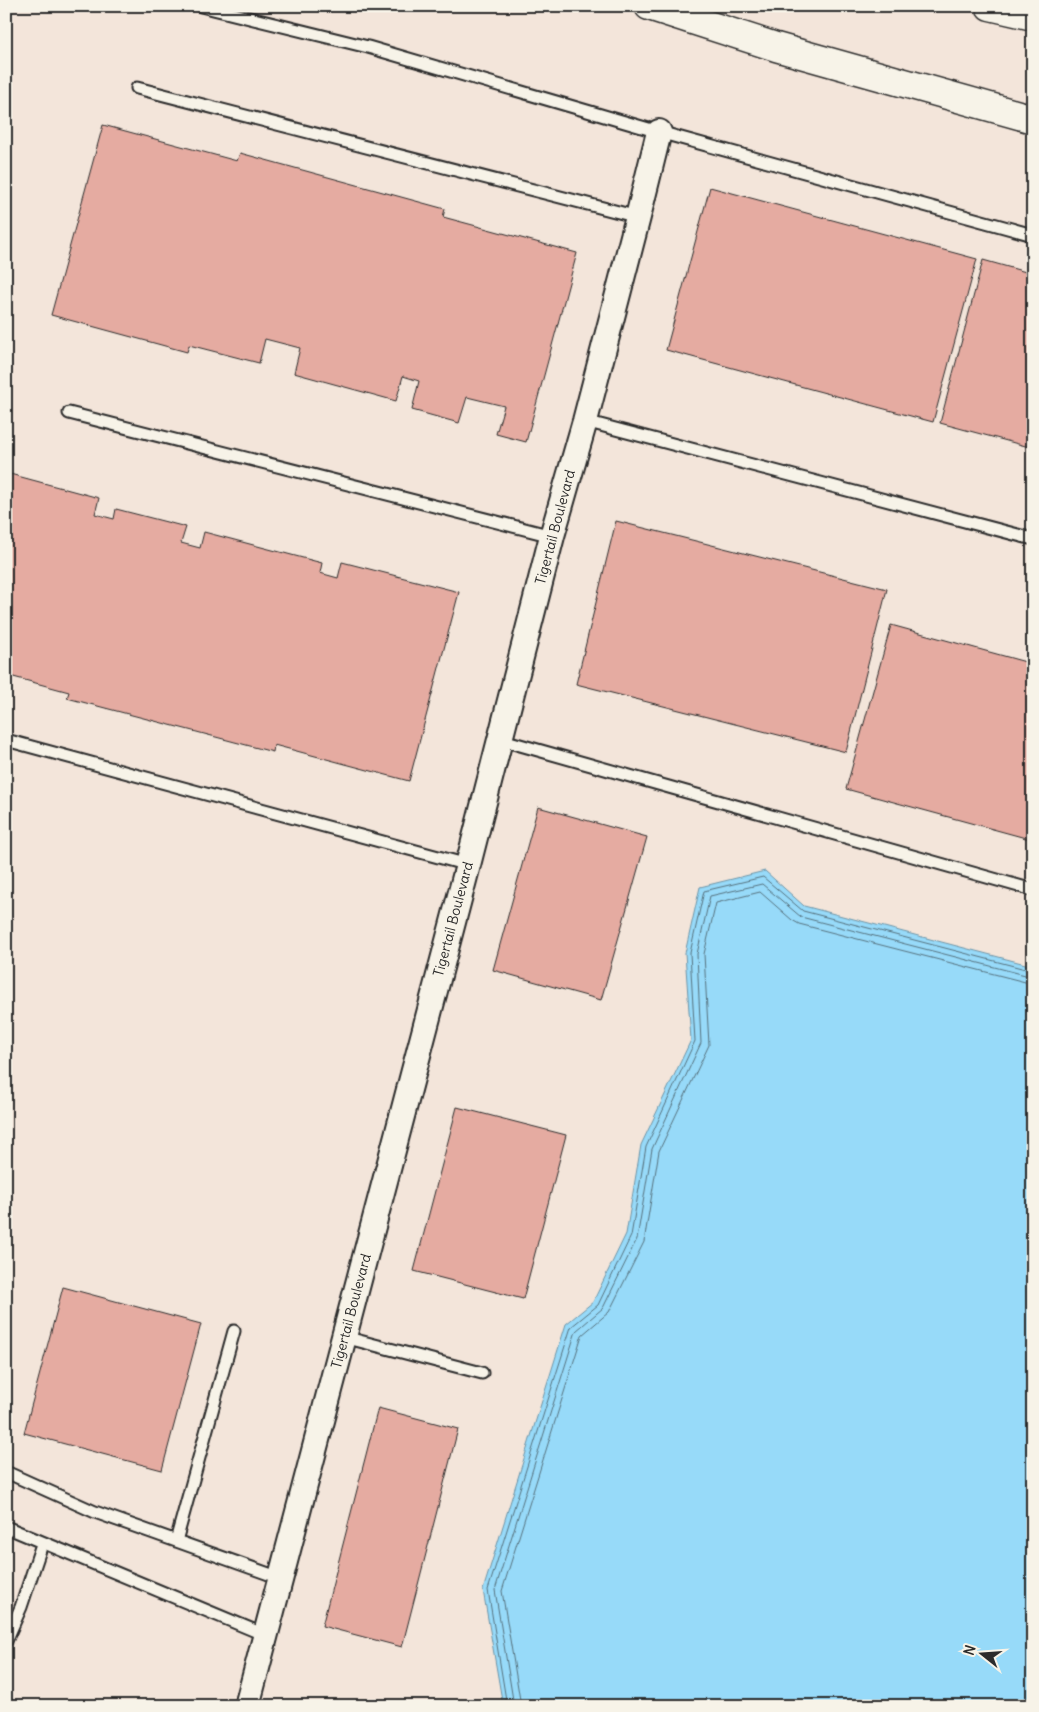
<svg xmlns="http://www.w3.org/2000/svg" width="1039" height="1712" font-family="Delius,sans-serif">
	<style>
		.water { fill: #97daf9; stroke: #6c94a7 }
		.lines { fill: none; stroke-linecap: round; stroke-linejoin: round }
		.shore { stroke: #56717d; stroke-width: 1 }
		.building { fill: #e5aba1; stroke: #2b2b2b }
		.service-casing { stroke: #2b2b2b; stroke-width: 15 }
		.minor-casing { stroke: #2b2b2b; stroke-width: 28 }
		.motorway-casing { stroke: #2b2b2b; stroke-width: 31 }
		.service { stroke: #f7f3e8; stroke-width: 11 }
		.minor { stroke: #f7f3e8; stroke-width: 24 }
		.motorway { stroke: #f7f3e8; stroke-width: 28 }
		.labels { text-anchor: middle; stroke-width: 4.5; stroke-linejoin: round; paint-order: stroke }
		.street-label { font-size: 14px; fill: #2b2b2b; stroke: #f7f3e8 }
	</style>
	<rect width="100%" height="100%" fill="#f3e5da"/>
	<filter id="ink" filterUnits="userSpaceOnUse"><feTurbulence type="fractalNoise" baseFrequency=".02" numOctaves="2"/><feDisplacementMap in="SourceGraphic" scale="10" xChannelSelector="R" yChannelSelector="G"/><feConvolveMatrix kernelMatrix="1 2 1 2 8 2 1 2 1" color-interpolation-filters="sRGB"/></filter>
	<g filter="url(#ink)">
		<!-- water -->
		<path class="water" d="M765,871L804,906L1033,966V1706H503L483,1590L566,1324L593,1302L626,1234L641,1145L691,1040L685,953L700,887Z"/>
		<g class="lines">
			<!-- shore -->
			<path class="shore" d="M507,1706L488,1590L571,1327L598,1305L631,1236L646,1147L695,1041L690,953L704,891L763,877L803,911L1033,971
				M514,1706L495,1590L576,1331L603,1308L637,1239L652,1149L701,1043L697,954L710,896L762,884L801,917L1033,977
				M521,1706L502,1591L582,1335L609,1312L644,1242L659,1151L709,1045L704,954L716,903L760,892L792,920L799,924L1033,984"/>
		</g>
		<!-- building -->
		<path class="building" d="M103,125L237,161L240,153L445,209L443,217L577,253L526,442L496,434L504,406L467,397L459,423L412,410L419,381L403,376L396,401L294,373L300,348L265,339L259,363L189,345L187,352L51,315Z
			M710,187L977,259L933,422L666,350Z
			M983,260L1033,274V448L940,423Z
			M10,474L99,498L95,514L114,519L116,509L186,527L181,543L200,548L204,532L322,563L320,573L338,578L342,562L459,592L409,781L274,745L273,752L67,698L69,692L6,675V487Z
			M616,521L887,589L846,752L576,684Z
			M891,625L1033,664V840L846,789Z
			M538,807L647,837L601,1000L493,970Z
			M6,853L10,854L6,868Z
			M457,1107L566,1135L523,1299L414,1271Z
			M63,1287L201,1324L162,1470L24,1433Z
			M378,1408L458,1429L402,1647L322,1626Z"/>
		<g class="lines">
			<defs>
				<path id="service" d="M201,6L368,47L659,132L1033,235
					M137,88L638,217
					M69,413L552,536
					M585,421L1033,539
					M499,739L1033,890
					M6,740L468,865
					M344,1337L482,1373
					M6,1472L95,1512L280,1578
					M6,1527L265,1635
					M176,1541L234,1331
					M6,1641L21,1607L42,1544"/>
				<path id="minor" d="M247,1706L468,865L552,536L585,421L638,217L659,132"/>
				<path id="motorway" d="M649,6L776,47L1033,119
					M990,6L1033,16"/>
			</defs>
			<!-- service casing -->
			<use href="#service" class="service-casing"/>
			<!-- minor casing -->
			<use href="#minor" class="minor-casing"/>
			<!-- motorway casing -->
			<use href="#motorway" class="motorway-casing"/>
			<!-- service -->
			<use href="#service" class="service"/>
			<!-- minor -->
			<use href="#minor" class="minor"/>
			<!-- motorway -->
			<use href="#motorway" class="motorway"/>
		</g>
	</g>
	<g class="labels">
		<!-- street labels -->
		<g class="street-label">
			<text transform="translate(555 527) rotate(-75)" y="5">Tigertail Boulevard</text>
			<text transform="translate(453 919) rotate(-75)" y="5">Tigertail Boulevard</text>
			<text transform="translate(351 1311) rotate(-75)" y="5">Tigertail Boulevard</text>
		</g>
	</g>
	<!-- margin -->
	<rect width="1039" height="1712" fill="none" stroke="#f7f3e8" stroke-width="25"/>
	<rect x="12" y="12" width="1014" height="1687" fill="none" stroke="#2b2b2b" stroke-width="2" filter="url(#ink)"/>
	<!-- north arrow -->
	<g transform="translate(982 1654) rotate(287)" stroke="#f7f3e8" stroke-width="4" paint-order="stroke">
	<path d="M0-4L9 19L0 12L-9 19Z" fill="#2b2b2b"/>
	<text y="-8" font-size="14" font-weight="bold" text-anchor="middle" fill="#2b2b2b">N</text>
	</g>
</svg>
